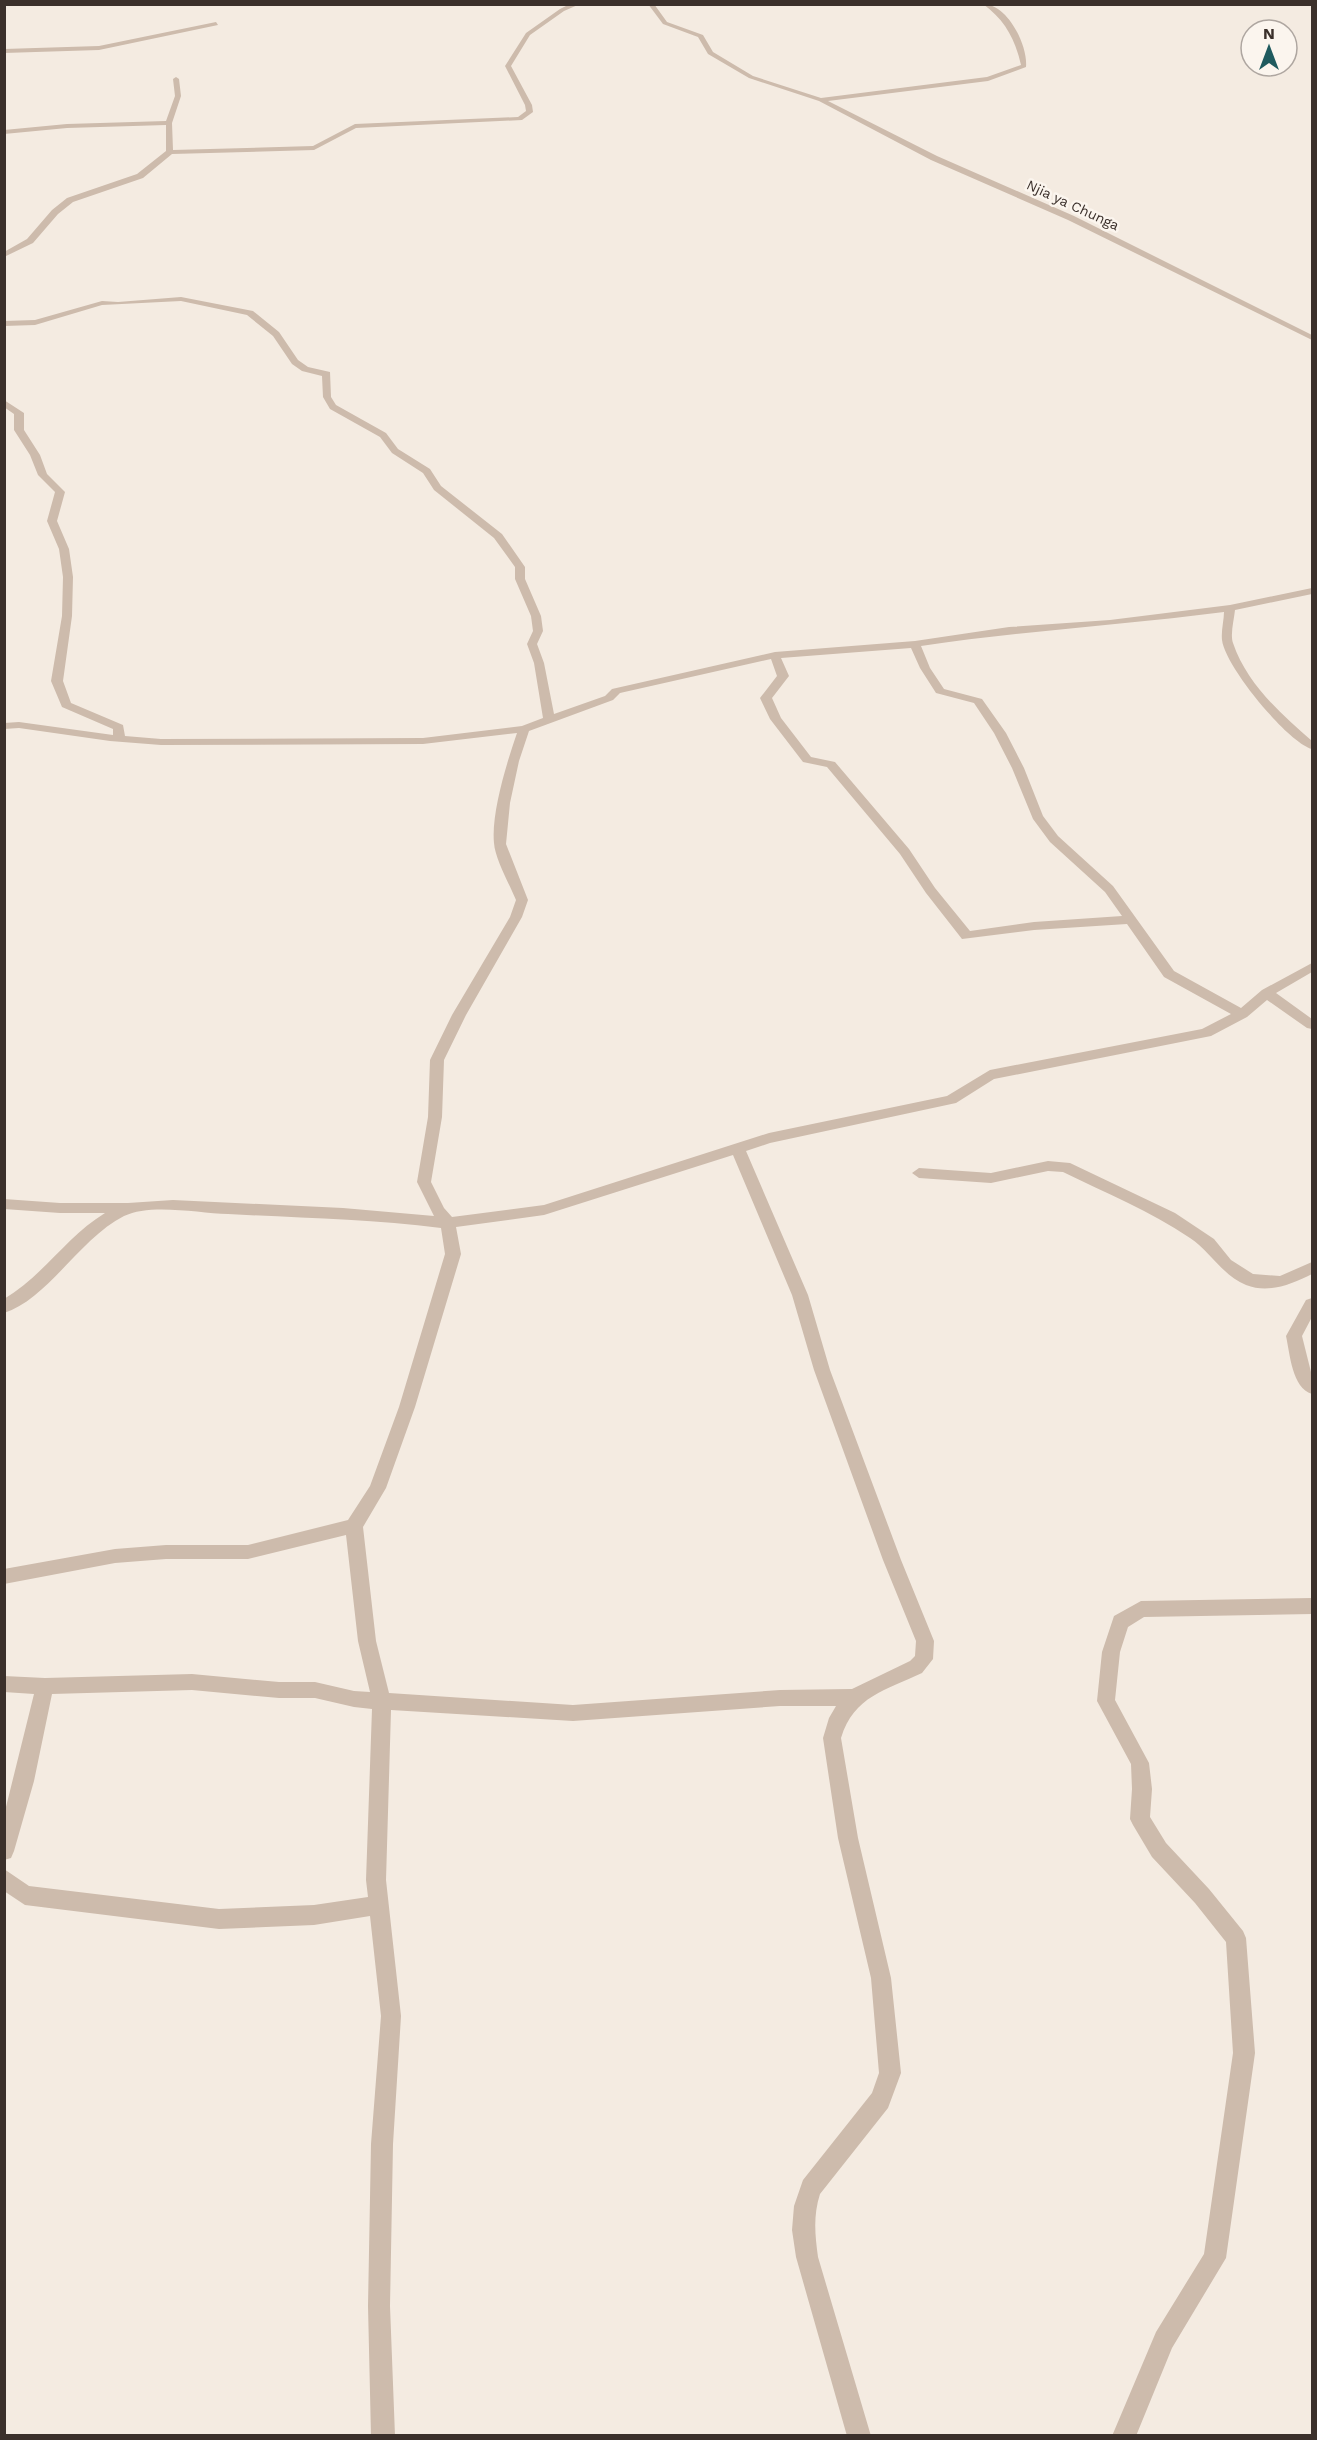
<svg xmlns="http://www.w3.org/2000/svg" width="1317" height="2440" font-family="'Work Sans',sans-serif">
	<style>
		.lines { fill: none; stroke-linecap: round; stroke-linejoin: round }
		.minor { fill: #cdbbac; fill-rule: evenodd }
		.labels { text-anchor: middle; stroke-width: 5; stroke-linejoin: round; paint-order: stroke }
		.far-street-label { font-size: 14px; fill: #3b302b; stroke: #fbf5ee }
	</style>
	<rect width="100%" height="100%" fill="#f4ebe1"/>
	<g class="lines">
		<!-- minor -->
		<path class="minor" d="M570,4H580L564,11L530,35L511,66L532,105L533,112L522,120L356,128L314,150L172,154L143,178L73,202L58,214L33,243L4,257V252L27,239L52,210L67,198L137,174L166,151V125L67,128L4,134V130L67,124L166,121L175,96L173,79L176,77L179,79L181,96L172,123L173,150L313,146L355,124L518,117L526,111L525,105L505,66L526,33L560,9Z
			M648,4H654L667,22L703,35L713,52L753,76L821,98L987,77L1021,65C1015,39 1005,20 983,4C1008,4 1028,46 1026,67L988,81L828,101L937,156L1074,216L1312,335V340L1068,220L931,160L819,101L749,78L708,54L698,37L663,24Z
			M216,22L218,25L99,50L4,53V49L99,46Z
			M181,297L253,311L279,332L298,360L308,367L330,372L331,397L336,405L386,433L398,449L430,469L441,486L502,534L525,567V579L541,616L543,631L537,644L544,663L554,714L605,696L612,689L775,652L915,641L1009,627L1110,620L1230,605L1312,588V594L1235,610C1234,620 1230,634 1233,643C1247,684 1280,713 1312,741V749C1287,742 1225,666 1222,640C1221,631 1224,620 1224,612C1123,625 1022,631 921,646L930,668L944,689L982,699L1006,733L1024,768L1043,816L1058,836L1113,886L1174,971L1241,1008L1262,990L1312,963V972L1276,993L1312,1019V1029L1307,1028L1267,1000L1247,1017L1211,1036L994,1079L956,1103L770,1143L746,1151L808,1295L830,1370L901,1560L934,1641L933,1659L922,1673C886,1690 854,1696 841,1738L858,1838L891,1978L901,2073L888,2108L820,2194C813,2216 815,2235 818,2257L871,2436H847L796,2257L792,2230L794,2206L803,2180L872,2093L879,2073L871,1978L838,1838L823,1738L829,1718L836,1706H780L573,1721L391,1710L386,1880L401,2016L393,2144L390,2306L395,2436H371L368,2306L371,2144L381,2016L370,1916L314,1925L219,1929L25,1905L4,1891V1869L29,1886L219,1909L314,1905L368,1897L366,1880L372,1709L354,1707L315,1698H279L192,1690L52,1694L34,1781L14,1851L11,1858L4,1860V1815L34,1694L4,1692V1676L45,1678L192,1674L279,1682H315L354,1691L370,1692L358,1641L346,1535L248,1559H166L115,1563L4,1584V1569L115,1549L166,1545H248L348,1520L370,1486L399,1407L445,1254L441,1228C370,1219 299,1218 228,1214C199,1213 150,1203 124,1216C80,1238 48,1299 4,1313V1299C43,1276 67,1236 105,1213H60L4,1209V1199L60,1203H128L173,1200L343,1208L434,1216L417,1182L428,1117L430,1060L452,1015L510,917L516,900C510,885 495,859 494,843C491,813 507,762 517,733L423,744L161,745L110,741L19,728L4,729V723L19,722L113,735V729L62,707L51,681L62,616L63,577L59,549L47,521L55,492L38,475L30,455L14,430V414L4,407V400L24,413V430L40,455L47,474L65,492L57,521L69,549L73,577L72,616L63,681L71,703L123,725L125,736L161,739L423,738L522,726L543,718L534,663L527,644L533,631L531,616L515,579V567L494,538L434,490L423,473L392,453L380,437L330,409L323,397L322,376L302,371L292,364L273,336L247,315L181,301L102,305L35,325L4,326V321L35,320L102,301L118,302ZM911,648L920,668L936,693L974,703L994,733L1012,768L1033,819L1050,842L1105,892L1122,916L1034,922L970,931L935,888L909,849L835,762L811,757L781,718L772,698L789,676L781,658ZM771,659L777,676L760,698L770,719L803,762L827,767L900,854L926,893L962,939L1034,930L1127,924L1164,977L1231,1014L1202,1029L990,1070L947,1096L769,1133L544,1205L452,1217L444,1208L431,1182L442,1117L444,1060L466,1015L522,917L528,900L506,844L510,803L519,761L529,731L613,700L620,693ZM733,1155L792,1295L814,1370L883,1560L916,1641L915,1656L910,1661L852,1689L780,1690L573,1705L389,1693L376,1641L363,1527L386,1488L415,1407L461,1254L456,1227L544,1215Z
			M1048,1161L1070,1163L1175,1213L1214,1239L1231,1260L1253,1274L1280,1276L1312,1262V1274C1292,1284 1269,1294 1246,1285C1222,1275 1210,1251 1190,1238C1150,1211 1106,1193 1063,1172L1048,1171L991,1183L919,1178L912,1173L919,1168L991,1173Z
			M1312,1298V1317L1302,1336L1312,1376V1394C1292,1388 1290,1354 1286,1336L1306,1300Z
			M1312,1598V1614L1144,1617L1128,1627L1120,1652L1115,1700L1149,1763L1152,1789L1150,1817L1166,1843L1209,1889L1243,1931L1246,1938L1255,2053L1226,2258L1172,2348L1136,2436H1112L1156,2332L1204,2254L1233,2053L1226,1942L1195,1903L1152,1857L1133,1825L1130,1819L1132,1789L1131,1764L1097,1701L1102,1652L1114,1616L1141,1601Z"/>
	</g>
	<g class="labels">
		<!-- far-street labels -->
		<g class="far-street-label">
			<text transform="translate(1073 205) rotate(25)" y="5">Njia ya Chunga</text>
		</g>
	</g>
	<!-- border -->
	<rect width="1317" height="2440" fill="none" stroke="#3b302b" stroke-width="12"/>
	<!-- north arrow -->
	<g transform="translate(1269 48)"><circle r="28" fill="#fbf5ee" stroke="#aea6a0" stroke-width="1.5"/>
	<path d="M0-4.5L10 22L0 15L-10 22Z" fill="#1f5a5e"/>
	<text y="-9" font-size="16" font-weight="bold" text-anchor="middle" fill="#3b302b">N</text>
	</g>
</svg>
